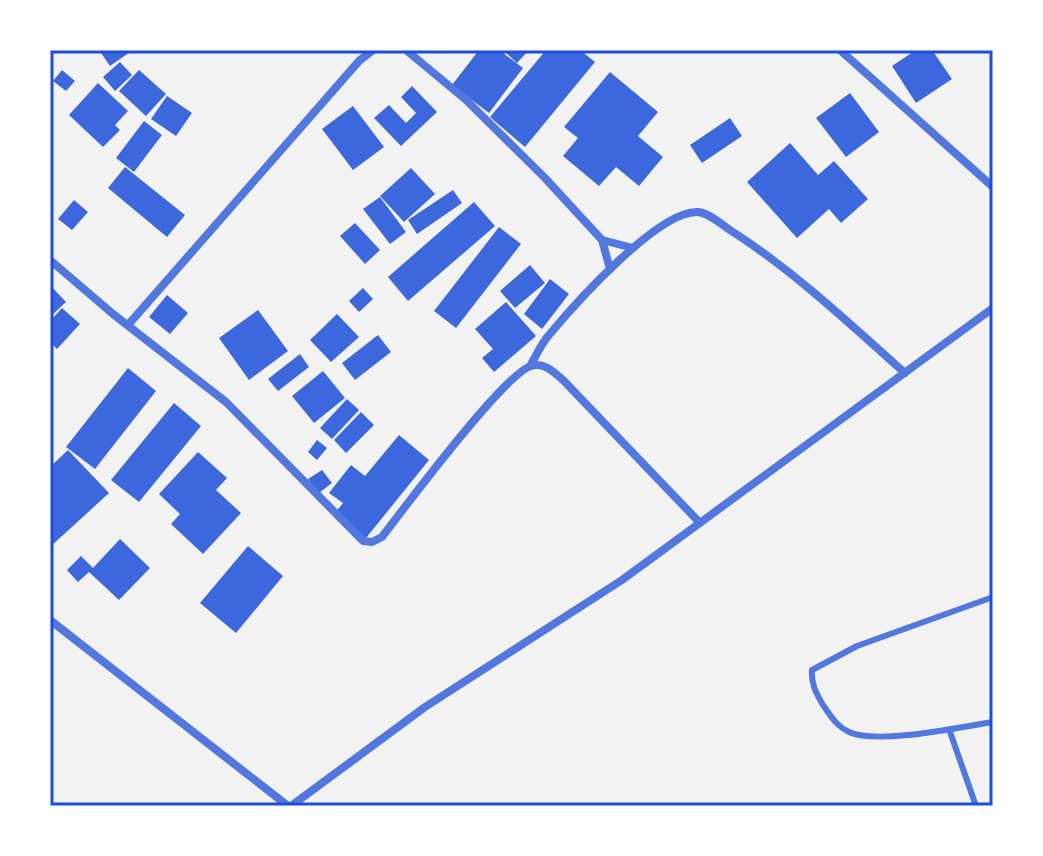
<svg xmlns="http://www.w3.org/2000/svg" width="1043" height="856" font-family="'Nunito Sans',sans-serif">
	<style>
		.building { fill: #3d67dc }
		.lines { fill: none; stroke-linecap: round; stroke-linejoin: round }
		.service { stroke: #5277de; stroke-width: 6 }
		.minor { stroke: #5277de; stroke-width: 8 }
		.neatline { fill: none; stroke: #1d4ed8; stroke-width: 3 }
	</style>
	<rect width="100%" height="100%" fill="#f2f2f2"/>
	<!-- building -->
	<path class="building" d="M99,50H133L110,66Z
		M479,50H499L523,68L489,113L452,85Z
		M503,50H529L517,63Z
		M546,50H580L595,62L525,147L490,117Z
		M916,50H932L952,79L916,103L892,66Z
		M120,62L132,75L115,91L103,77Z
		M62,70L75,81L66,91L53,81Z
		M139,70L166,94L146,116L119,91Z
		M610,72L658,112L638,136L663,157L639,186L616,167L599,186L563,156L578,138L564,127Z
		M98,83L128,111L115,125L120,130L103,147L69,115Z
		M412,86L437,112L401,146L374,118L389,105L406,123L416,113L401,97Z
		M850,93L879,132L846,157L816,118Z
		M167,96L192,113L176,136L151,119Z
		M353,106L384,147L353,170L322,129Z
		M730,118L742,136L702,163L690,145Z
		M144,121L162,135L134,172L116,158Z
		M790,143L818,175L834,161L868,199L841,223L829,209L797,238L747,182Z
		M125,167L185,215L167,237L108,188Z
		M411,168L435,194L404,222L380,196Z
		M453,190L462,203L417,234L408,220Z
		M380,197L406,232L390,244L363,209Z
		M74,200L88,212L72,230L58,219Z
		M474,202L495,226L408,301L388,277Z
		M355,223L380,250L365,264L340,236Z
		M499,227L521,244L456,328L434,311Z
		M530,265L545,283L515,308L500,291Z
		M550,279L569,294L542,329L524,314Z
		M50,285L66,302L50,317Z
		M363,288L373,299L359,312L349,301Z
		M167,295L188,313L170,334L149,317Z
		M506,302L536,336L494,372L482,358L493,349L475,329Z
		M62,308L80,324L57,349L50,342V321Z
		M258,310L288,351L249,380L219,338Z
		M337,314L359,337L331,362L310,340Z
		M378,335L391,352L355,380L342,363Z
		M300,354L309,367L278,391L268,379Z
		M128,368L156,391L95,469L66,447Z
		M323,371L345,398L314,423L292,396Z
		M347,399L359,410L332,439L320,428Z
		M174,403L201,426L139,502L111,480Z
		M361,412L374,425L346,453L334,440Z
		M399,435L429,460L366,538L335,513L343,503L329,493L351,465L365,476Z
		M317,440L327,448L317,460L308,452Z
		M68,450L109,493L50,547V467Z
		M198,452L227,478L216,490L241,513L203,554L171,524L180,514L159,494Z
		M322,470L332,483L319,493L308,479Z
		M120,539L150,568L119,600L89,572L78,582L67,570L81,556L93,568Z
		M248,546L283,576L236,633L200,603Z"/>
	<g class="lines">
		<!-- service -->
		<path class="service" d="M993,597L857,646L812,670C811,684 816,693 823,705C831,716 836,726 849,732C878,745 960,727 993,722
			M949,729L976,806"/>
		<!-- minor -->
		<path class="minor" d="M406,50L465,99L545,178L602,240L610,269
			M840,50L993,187
			M602,240L633,248
			M50,260L113,314L226,402L363,541L372,542L382,537C405,507 503,375 531,366C544,362 554,372 563,380L700,523
			M128,325L359,61L373,50
			M530,366C536,356 541,344 549,335C574,305 658,210 698,212C709,213 721,224 730,230C794,271 849,323 905,373
			M50,620L288,806
			M291,806L425,707L622,580L993,308"/>
	</g>
	<!-- border -->
	<rect width="1043" height="856" fill="none" stroke="#ffffff" stroke-width="104"/>
	<rect x="52" y="52" width="939" height="752" class="neatline"/>
</svg>
